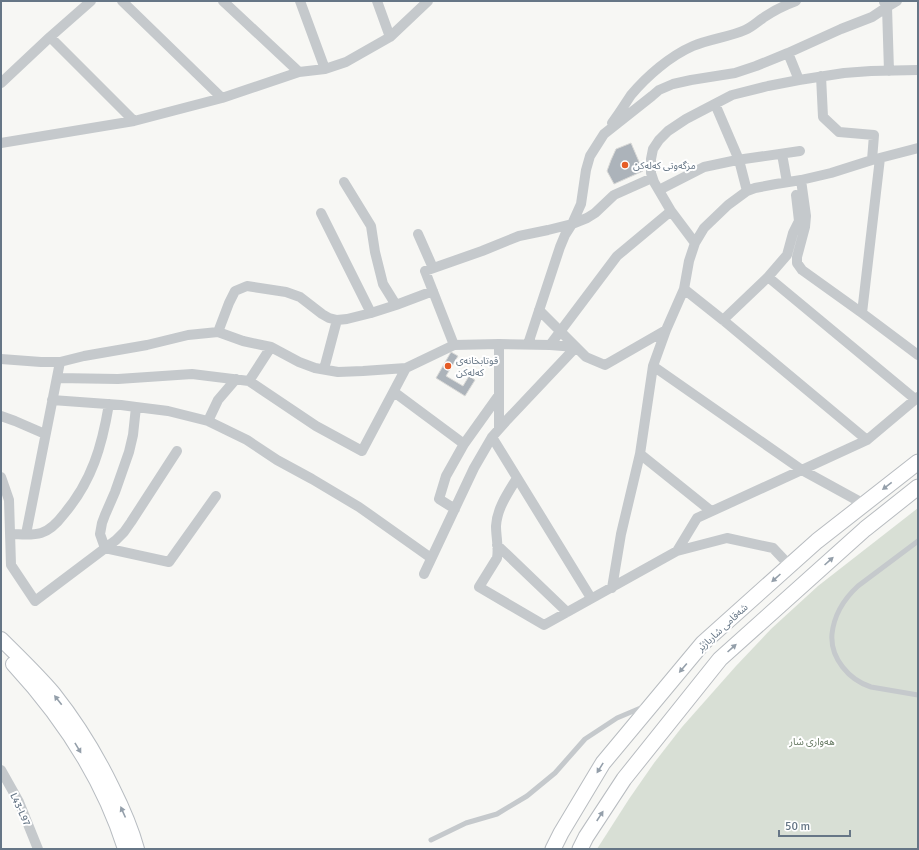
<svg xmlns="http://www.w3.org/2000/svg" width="919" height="850" font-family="Signika,'Noto Sans Arabic',sans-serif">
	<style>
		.green { fill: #d8dfd5 }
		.building { fill: #acb3ba; stroke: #d9d9d7 }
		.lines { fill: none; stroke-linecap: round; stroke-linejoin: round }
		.secondary-casing { stroke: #b7bcc1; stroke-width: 16 }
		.primary-casing { stroke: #b8bcc0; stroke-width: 17 }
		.lane { stroke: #c5c9cc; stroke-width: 5 }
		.street { stroke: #c5c9cc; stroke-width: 10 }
		.secondary { stroke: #fff; stroke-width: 14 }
		.primary { stroke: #fff; stroke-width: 15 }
		.oneway { fill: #949faa }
		.poi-dot { fill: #e55c26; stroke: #fff; stroke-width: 1.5 }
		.labels { text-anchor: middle; stroke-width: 4; stroke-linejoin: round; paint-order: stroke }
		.poi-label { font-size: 10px; fill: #667686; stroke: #fff; text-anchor: start }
		.street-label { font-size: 10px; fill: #667686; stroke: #fff }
		.park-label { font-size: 10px; fill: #657861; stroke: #fff }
	</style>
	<rect width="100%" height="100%" fill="#f7f7f4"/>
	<!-- green -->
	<path class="green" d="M918,508V849H597L629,799L654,763L682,727L736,666L771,629L818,586Z"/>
	<!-- building -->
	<path class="building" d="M631,143L643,171L614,184L607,171L611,160L616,149Z
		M451,352L458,356L446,376L463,386L469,376L475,380L465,396L436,378Z"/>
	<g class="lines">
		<defs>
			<path id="secondary" d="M1,639C19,657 38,675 54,694C77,723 96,754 112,787C122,807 131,827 137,849
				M13,664C62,717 103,779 125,849"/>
			<path id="primary" d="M553,849L561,833L603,763L703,643L817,541L918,462
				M580,849L586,837L624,779L720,659L865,529L918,487"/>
		</defs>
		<!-- secondary casing -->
		<use href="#secondary" class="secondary-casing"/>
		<!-- primary casing -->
		<use href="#primary" class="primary-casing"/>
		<!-- lane -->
		<path class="lane" d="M918,541L858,586C845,598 834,615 832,634C830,658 849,680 871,687L918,695
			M431,840L466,823L497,814L527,796L555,773L585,739L617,718L643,707"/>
		<!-- street -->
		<path class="street" d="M122,1L222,98
			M223,1L299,72
			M300,1L325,69
			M377,1L390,37
			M884,2L887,7L889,71
			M50,37L134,121
			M788,53L799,80
			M821,76L823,117L839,132L874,135L872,160
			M1,83L50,37L91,1
			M715,104L739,160L747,191
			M612,123C619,114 625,104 631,95C647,76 670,56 693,46C710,39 729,37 745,30C752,27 757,22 763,18C773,11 785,5 796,1
			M1,143L134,121L222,98L299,72L325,69L346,62L390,37L428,1
			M782,154L787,182
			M801,180L806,216L805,227L797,257V263L802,270L862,313L918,355
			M344,182L371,226L375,252L383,284L396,305
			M659,190L704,167L737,160L800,151
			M321,213L371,313
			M418,234L433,268
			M695,243L671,211L654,182L651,173V159L653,149L659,140L668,131L686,119L732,95L768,86L799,80L844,73L871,71L918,70
			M768,277L915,399
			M684,289L723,320L867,440
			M539,310L586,357L605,365L666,330
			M862,313L880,158
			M723,320L768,277L787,255L793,233L799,221L796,195
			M218,332L229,303L235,291L247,286L286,292L300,297L322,314L329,318L337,320L347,319L371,313L396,305L433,291
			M528,344L560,247L565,235L572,224L581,204L586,170L590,156L604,134L652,96L659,90L673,84L691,80L735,73L756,66L788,53L841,29L872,17L887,7L897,1
			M454,345L425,271L482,251L519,236L548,230L572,224L587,218L595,213L614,195L652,178
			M550,345L617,256L671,211
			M1,359L41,362H60L84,356L147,345L188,335L218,332L243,341L271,347L299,362L315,368L338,372L363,371L406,368L454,345L499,344L550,345L576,347
			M653,366L802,470L864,504
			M324,369L337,320
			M57,378L118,379L192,374L249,381L316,426L362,451L406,368
			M249,381L271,347
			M394,392L464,444
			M52,400L121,405L136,407L168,411L208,421L247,440L277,460L312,479L359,507L431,558
			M1,416L15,421L45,434
			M208,421L218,400L236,379
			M499,429V344
			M492,437L591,598
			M640,454L711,511
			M1,477L9,500L11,565L35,601L116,540L124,532L131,522L177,451
			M517,478C508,493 497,508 496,526C496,537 499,548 497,558L479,587L544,625L677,551L727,538L773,548L790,566
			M455,509L439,499L446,476L464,444L499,395
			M10,534C20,534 31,536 41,533C51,530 58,522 64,514C92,481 102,446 109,404
			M26,534L60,362
			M497,545L567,612
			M105,548L100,534L102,523L105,515L115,492L129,452L133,435L136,407
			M105,548L169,562L216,496
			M677,551L697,518L867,440L918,397
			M424,574L474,468L492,437L507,420L576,347
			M612,588L621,534L640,454L653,366L666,330L684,289L689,261L695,243L704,228L728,205L747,191L755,188L776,184L801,180L831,173L872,160L918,148
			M1,770L19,802L38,849"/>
		<!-- secondary -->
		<use href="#secondary" class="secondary"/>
		<!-- primary -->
		<use href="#primary" class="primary"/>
	</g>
	<!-- one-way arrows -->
	<defs><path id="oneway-solid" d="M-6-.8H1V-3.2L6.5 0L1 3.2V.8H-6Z"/></defs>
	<g class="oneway">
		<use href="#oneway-solid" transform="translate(887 486) rotate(142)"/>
		<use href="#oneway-solid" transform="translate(829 561) rotate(-42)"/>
		<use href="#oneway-solid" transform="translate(776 578) rotate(138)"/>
		<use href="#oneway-solid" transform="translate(732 648) rotate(-42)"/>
		<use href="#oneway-solid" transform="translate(683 668) rotate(130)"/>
		<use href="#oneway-solid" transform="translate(58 700) rotate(-128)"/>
		<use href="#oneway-solid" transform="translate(78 748) rotate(59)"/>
		<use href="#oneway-solid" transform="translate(600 768) rotate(122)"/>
		<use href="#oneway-solid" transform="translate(123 812) rotate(-114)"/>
		<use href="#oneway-solid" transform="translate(600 816) rotate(-57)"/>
	</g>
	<!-- markers -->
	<g class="poi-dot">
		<circle cx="625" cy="165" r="4"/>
		<circle cx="448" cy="366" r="4"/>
	</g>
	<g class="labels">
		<!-- poi labels -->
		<g class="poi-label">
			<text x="633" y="169">مزگەوتی کەلەکن</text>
			<text x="456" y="364">قوتابخانەی<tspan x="456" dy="12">کەلەکن</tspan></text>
		</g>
		<!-- street labels -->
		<g class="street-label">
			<text transform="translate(722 627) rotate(-43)" y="4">شەقامی شارباژێر</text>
			<text transform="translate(21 809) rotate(65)" y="4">L43-L97</text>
		</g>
		<!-- park labels -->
		<g class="park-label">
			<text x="812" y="745">هەواری شار</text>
		</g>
	</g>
	<!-- border -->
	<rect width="919" height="850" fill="none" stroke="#667686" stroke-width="4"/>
	<!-- scale -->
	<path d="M779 830v6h71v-6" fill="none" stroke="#667686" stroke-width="2"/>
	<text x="785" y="830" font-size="12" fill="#667686" stroke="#ffffff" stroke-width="3" paint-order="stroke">50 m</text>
</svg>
